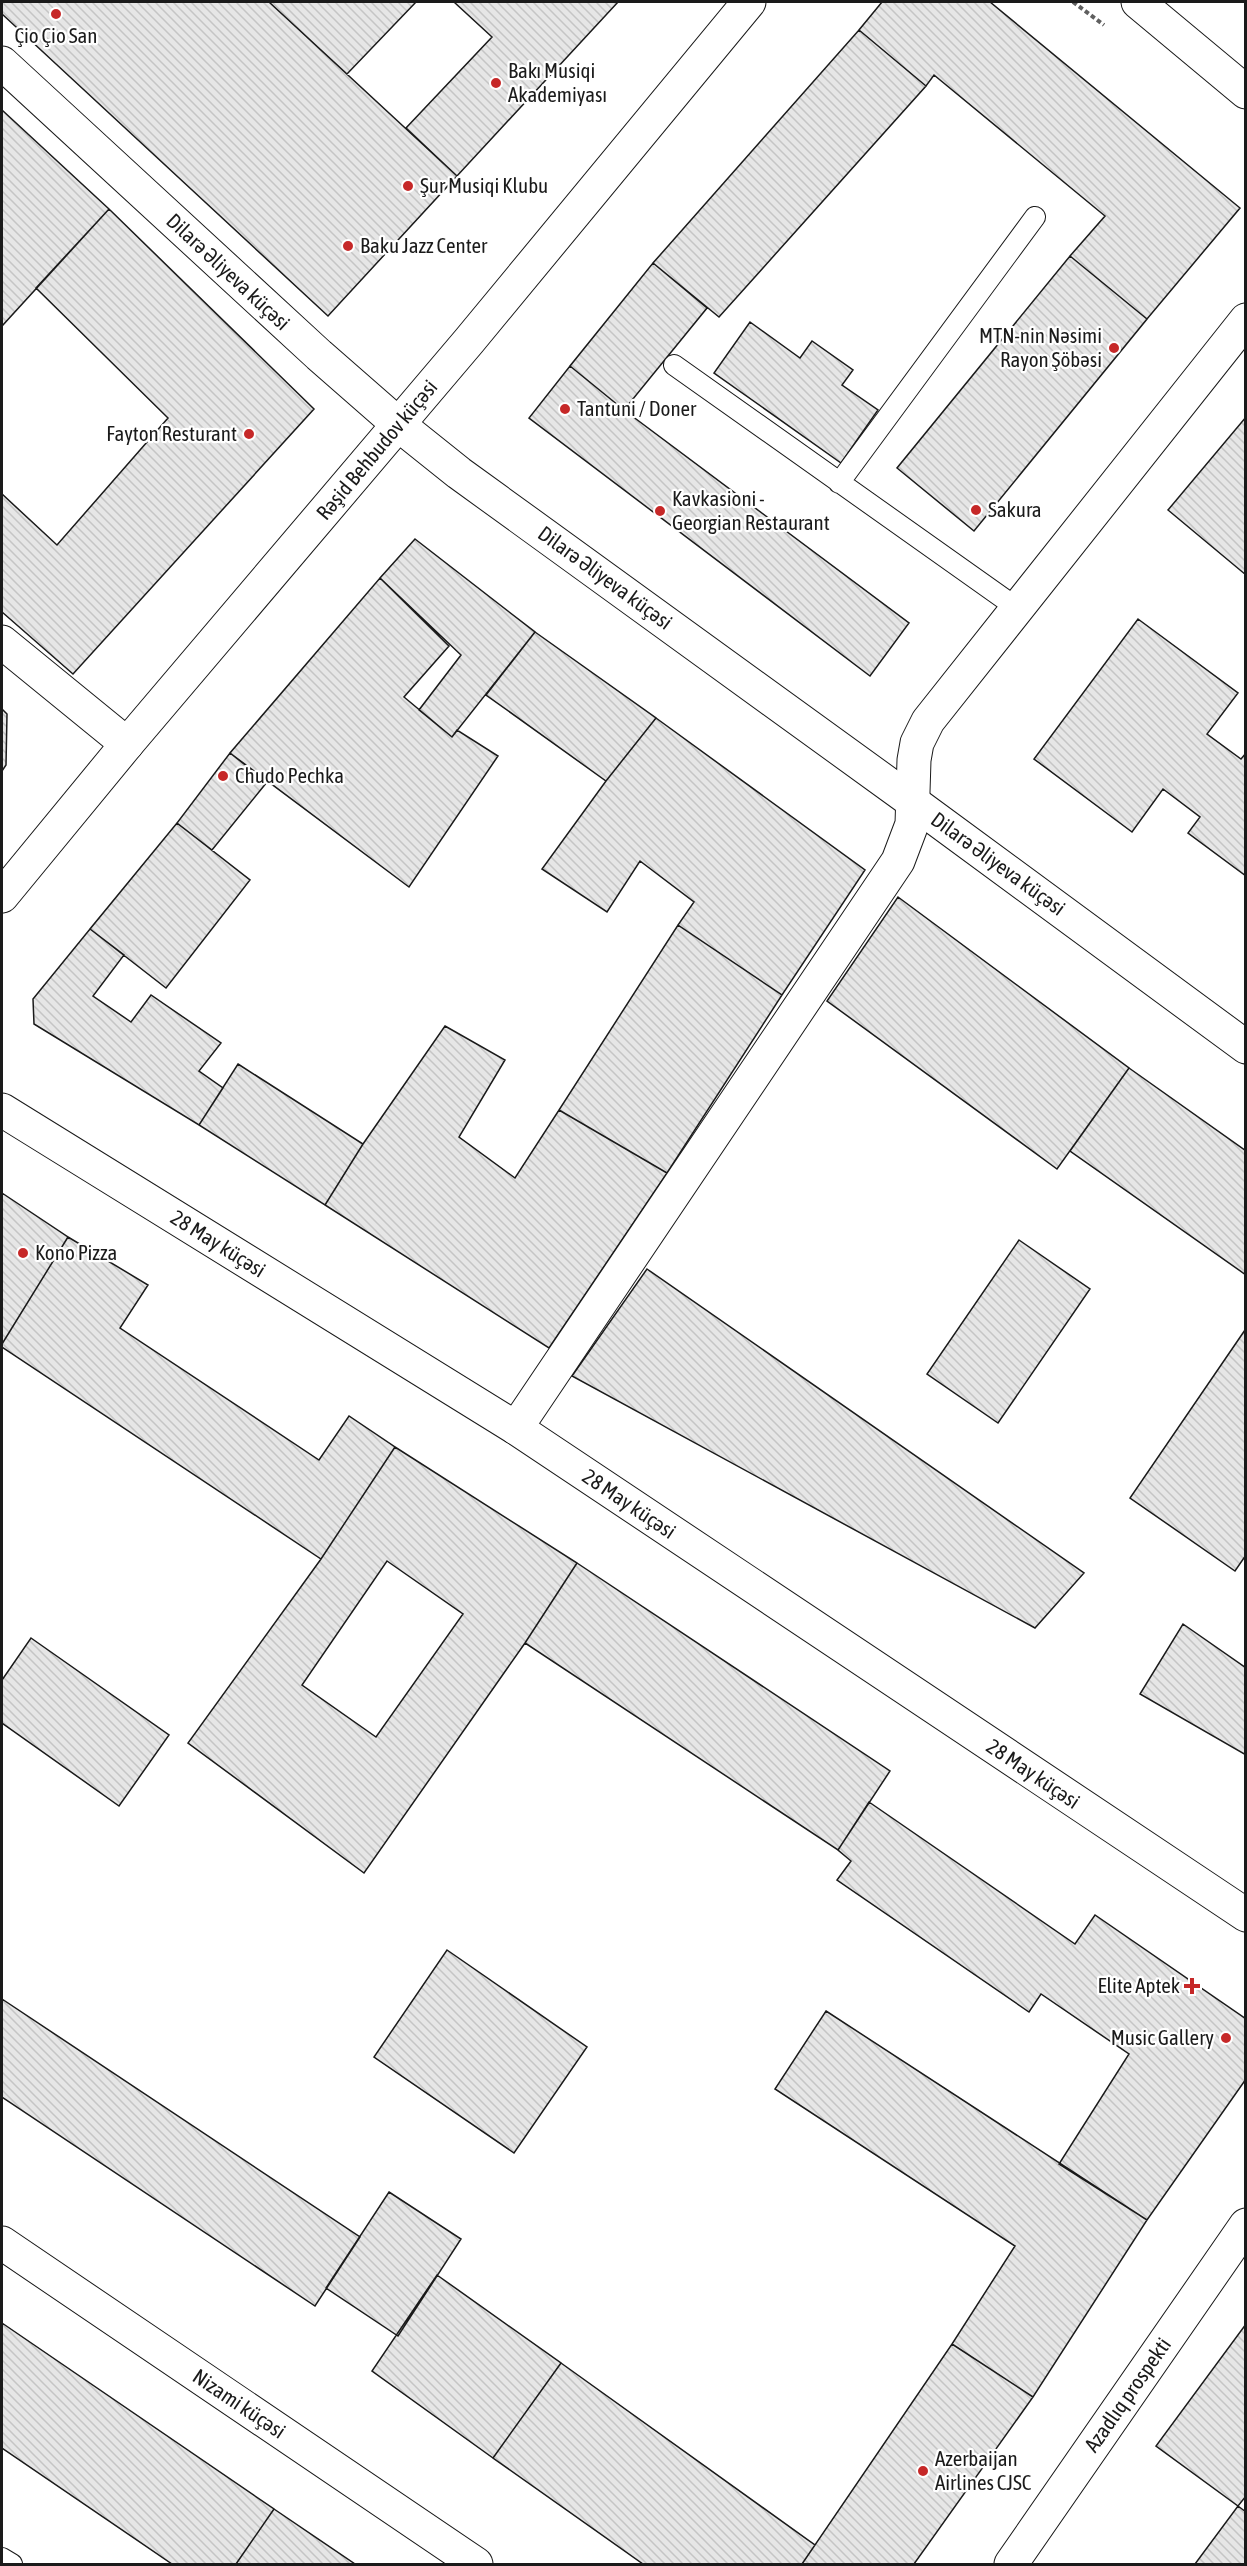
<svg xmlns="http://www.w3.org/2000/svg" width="1247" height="2566" font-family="'Asap Condensed',sans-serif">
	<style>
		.building { fill: url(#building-back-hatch); stroke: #1a1a1a; stroke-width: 1.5; fill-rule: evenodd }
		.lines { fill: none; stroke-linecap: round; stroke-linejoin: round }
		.service-casing { stroke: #1a1a1a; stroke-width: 22 }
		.minor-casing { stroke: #1a1a1a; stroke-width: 35 }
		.secondary-casing { stroke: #1a1a1a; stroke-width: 35 }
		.primary-casing { stroke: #1a1a1a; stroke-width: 35 }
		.path { stroke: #5f5f5f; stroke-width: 4; stroke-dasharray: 4.5 3; stroke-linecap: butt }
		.service { stroke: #fff; stroke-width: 20 }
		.minor { stroke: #fff; stroke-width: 33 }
		.secondary { stroke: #fff; stroke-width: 33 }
		.primary { stroke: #fff; stroke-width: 33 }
		.poi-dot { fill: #c62828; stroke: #fff; stroke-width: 2 }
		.labels { text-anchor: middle; stroke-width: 4.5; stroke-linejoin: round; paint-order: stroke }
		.poi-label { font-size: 21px; fill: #1a1a1a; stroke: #fff; text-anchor: start }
		.street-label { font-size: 21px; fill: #1a1a1a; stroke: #fff }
	</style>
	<defs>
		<pattern id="building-back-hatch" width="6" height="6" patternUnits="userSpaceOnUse" patternTransform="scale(1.5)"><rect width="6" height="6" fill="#e6e6e6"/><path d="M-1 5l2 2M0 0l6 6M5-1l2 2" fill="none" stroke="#c5c5c5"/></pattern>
	</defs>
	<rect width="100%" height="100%" fill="#fff"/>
	<!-- building -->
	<path class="building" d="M2,2H269L457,176L328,316L2,14Z
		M269,2H416L347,74Z
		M454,2H618L457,176L406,128L492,37Z
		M882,2H990L1240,208L1147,319L1070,256L1105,216L934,75L926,86L859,30Z
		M859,30L926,86L719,317L653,263Z
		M2,110L109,209L2,326Z
		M109,209L314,409L73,674L2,612V494L57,545L168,418L36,288Z
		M1070,256L1147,319L974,531L897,468Z
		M653,263L707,308L624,410L570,366Z
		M750,322L800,358L812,341L853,370L842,385L878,410L841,463L714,373Z
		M570,366L624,410L909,623L870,676L529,418Z
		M1246,417V575L1168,510Z
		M415,539L535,632L452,737L419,710L461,655L380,578Z
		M380,578L449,646L404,697L452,737L457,730L498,756L409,887L230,753Z
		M1138,619L1238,693L1207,734L1241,759L1246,753V876L1188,833L1200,817L1163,789L1132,832L1034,759Z
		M535,632L656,718L606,781L486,695Z
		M2,709L7,714L6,765L2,771Z
		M656,718L865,870L782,995L678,925L694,902L640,861L607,912L542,869L606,781Z
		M230,753L267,782L212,850L177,823Z
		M177,823L250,880L166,988L90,929Z
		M898,897L1129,1068L1057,1169L827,1001Z
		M678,925L782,995L667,1173L559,1110Z
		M90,929L124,955L93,996L131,1022L151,995L221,1043L199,1071L223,1088L199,1125L34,1024L33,999Z
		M445,1026L505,1060L459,1137L515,1178L559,1110L667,1173L549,1348L325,1205L363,1144Z
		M238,1064L363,1144L325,1205L199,1125Z
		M1129,1068L1246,1151V1275L1070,1151Z
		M2,1193L68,1237L2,1344Z
		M68,1237L148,1285L120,1328L319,1460L349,1416L395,1447L321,1559L2,1347V1344Z
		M1019,1240L1090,1289L998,1423L927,1374Z
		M647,1269L1084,1573L1035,1628L572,1376Z
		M1245,1330L1246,1555L1235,1571L1130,1498Z
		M395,1447L577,1563L525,1643L364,1873L188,1743L321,1559ZM387,1561L463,1614L376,1737L302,1685Z
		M577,1563L890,1771L838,1850L525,1643Z
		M1183,1624L1246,1668V1755L1140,1694Z
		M31,1638L169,1735L119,1806L2,1723V1680Z
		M869,1802L1075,1944L1095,1915L1246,2019V2079L1147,2220L1059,2164L1129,2054L1041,1994L1029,2012L837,1880L851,1861L838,1850Z
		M447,1950L587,2047L514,2153L374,2057Z
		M2,1999L360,2237L315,2306L2,2097Z
		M826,2011L1147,2220L1033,2397L952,2344L1015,2246L775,2089Z
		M389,2192L461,2239L398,2336L326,2288Z
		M437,2275L561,2363L493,2458L372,2371Z
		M2,2323L274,2509L236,2564H172L2,2448Z
		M1246,2324V2496L1238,2506L1156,2446Z
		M952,2344L1033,2397L914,2564H802Z
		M561,2363L815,2545L802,2564H643L493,2458Z
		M1238,2506L1246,2512V2564H1195Z
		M274,2509L355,2564H236Z"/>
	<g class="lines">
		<defs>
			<path id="service" d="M674,365L1017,608
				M839,483L1035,217
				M2,2558L12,2564"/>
			<path id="minor" d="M2,63L319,355L399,425
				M2,642L127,744
				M516,1428L898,861L912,824L914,760L917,743L928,721L1246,320
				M2,2243L476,2564"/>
			<path id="secondary" d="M399,425L459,473L913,802L1246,1047
				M2,1110L516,1428L1246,1915"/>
			<path id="primary" d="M1138,2L1246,92
				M2,896L127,744L469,341L749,2
				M1011,2564L1246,2225"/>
		</defs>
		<!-- service casing -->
		<use href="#service" class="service-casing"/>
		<!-- minor casing -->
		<use href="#minor" class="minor-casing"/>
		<!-- secondary casing -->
		<use href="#secondary" class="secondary-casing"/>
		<!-- primary casing -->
		<use href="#primary" class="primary-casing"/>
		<!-- path -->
		<path class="path" d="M1073,2L1104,25"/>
		<!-- service -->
		<use href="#service" class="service"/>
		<!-- minor -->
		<use href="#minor" class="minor"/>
		<!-- secondary -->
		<use href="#secondary" class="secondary"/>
		<!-- primary -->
		<use href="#primary" class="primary"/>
	</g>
	<!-- markers -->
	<g class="poi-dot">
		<circle cx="56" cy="14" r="6"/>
		<circle cx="496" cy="83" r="6"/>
		<circle cx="408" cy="186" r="6"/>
		<circle cx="348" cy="246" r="6"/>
		<circle cx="1114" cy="348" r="6"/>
		<circle cx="565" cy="409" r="6"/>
		<circle cx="249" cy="434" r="6"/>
		<circle cx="976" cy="510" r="6"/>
		<circle cx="660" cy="511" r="6"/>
		<circle cx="223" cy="776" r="6"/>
		<circle cx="23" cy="1253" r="6"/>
		<path d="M1189 1977h6v6h6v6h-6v6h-6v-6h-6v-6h6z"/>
		<circle cx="1226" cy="2038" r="6"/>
		<circle cx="923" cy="2471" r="6"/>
	</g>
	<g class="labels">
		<!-- poi labels -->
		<g class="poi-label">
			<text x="56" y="43" text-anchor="middle">Çio Çio San</text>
			<text x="508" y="78">Bakı Musiqi<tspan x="508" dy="24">Akademiyası</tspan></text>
			<text x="420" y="193">Şur Musiqi Klubu</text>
			<text x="360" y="253">Baku Jazz Center</text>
			<text x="1102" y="343" text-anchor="end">MTN-nin Nəsimi<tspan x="1102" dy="24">Rayon Şöbəsi</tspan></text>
			<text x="577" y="416">Tantuni / Doner</text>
			<text x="237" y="441" text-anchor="end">Fayton Resturant</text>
			<text x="672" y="506">Kavkasioni -<tspan x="672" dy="24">Georgian Restaurant</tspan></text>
			<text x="988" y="517">Sakura</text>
			<text x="235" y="783">Chudo Pechka</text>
			<text x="35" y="1260">Kono Pizza</text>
			<text x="1180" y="1993" text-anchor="end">Elite Aptek</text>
			<text x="1214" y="2045" text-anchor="end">Music Gallery</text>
			<text x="935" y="2466">Azerbaijan<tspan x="935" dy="24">Airlines CJSC</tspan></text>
		</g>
		<!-- street labels -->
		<g class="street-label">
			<text transform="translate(228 272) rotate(43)" y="7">Dilarə Əliyeva küçəsi</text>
			<text transform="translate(377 450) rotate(-50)" y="7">Rəşid Behbudov küçəsi</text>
			<text transform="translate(605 578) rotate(36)" y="7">Dilarə Əliyeva küçəsi</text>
			<text transform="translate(998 864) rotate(36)" y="7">Dilarə Əliyeva küçəsi</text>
			<text transform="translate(218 1244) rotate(32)" y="7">28 May küçəsi</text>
			<text transform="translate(629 1504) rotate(34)" y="7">28 May küçəsi</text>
			<text transform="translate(1033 1774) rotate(34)" y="7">28 May küçəsi</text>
			<text transform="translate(1128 2395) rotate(-55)" y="7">Azadlıq prospekti</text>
			<text transform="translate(239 2404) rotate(34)" y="7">Nizami küçəsi</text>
		</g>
	</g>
	<!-- border -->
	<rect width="1247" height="2566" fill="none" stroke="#1a1a1a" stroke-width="6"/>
</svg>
